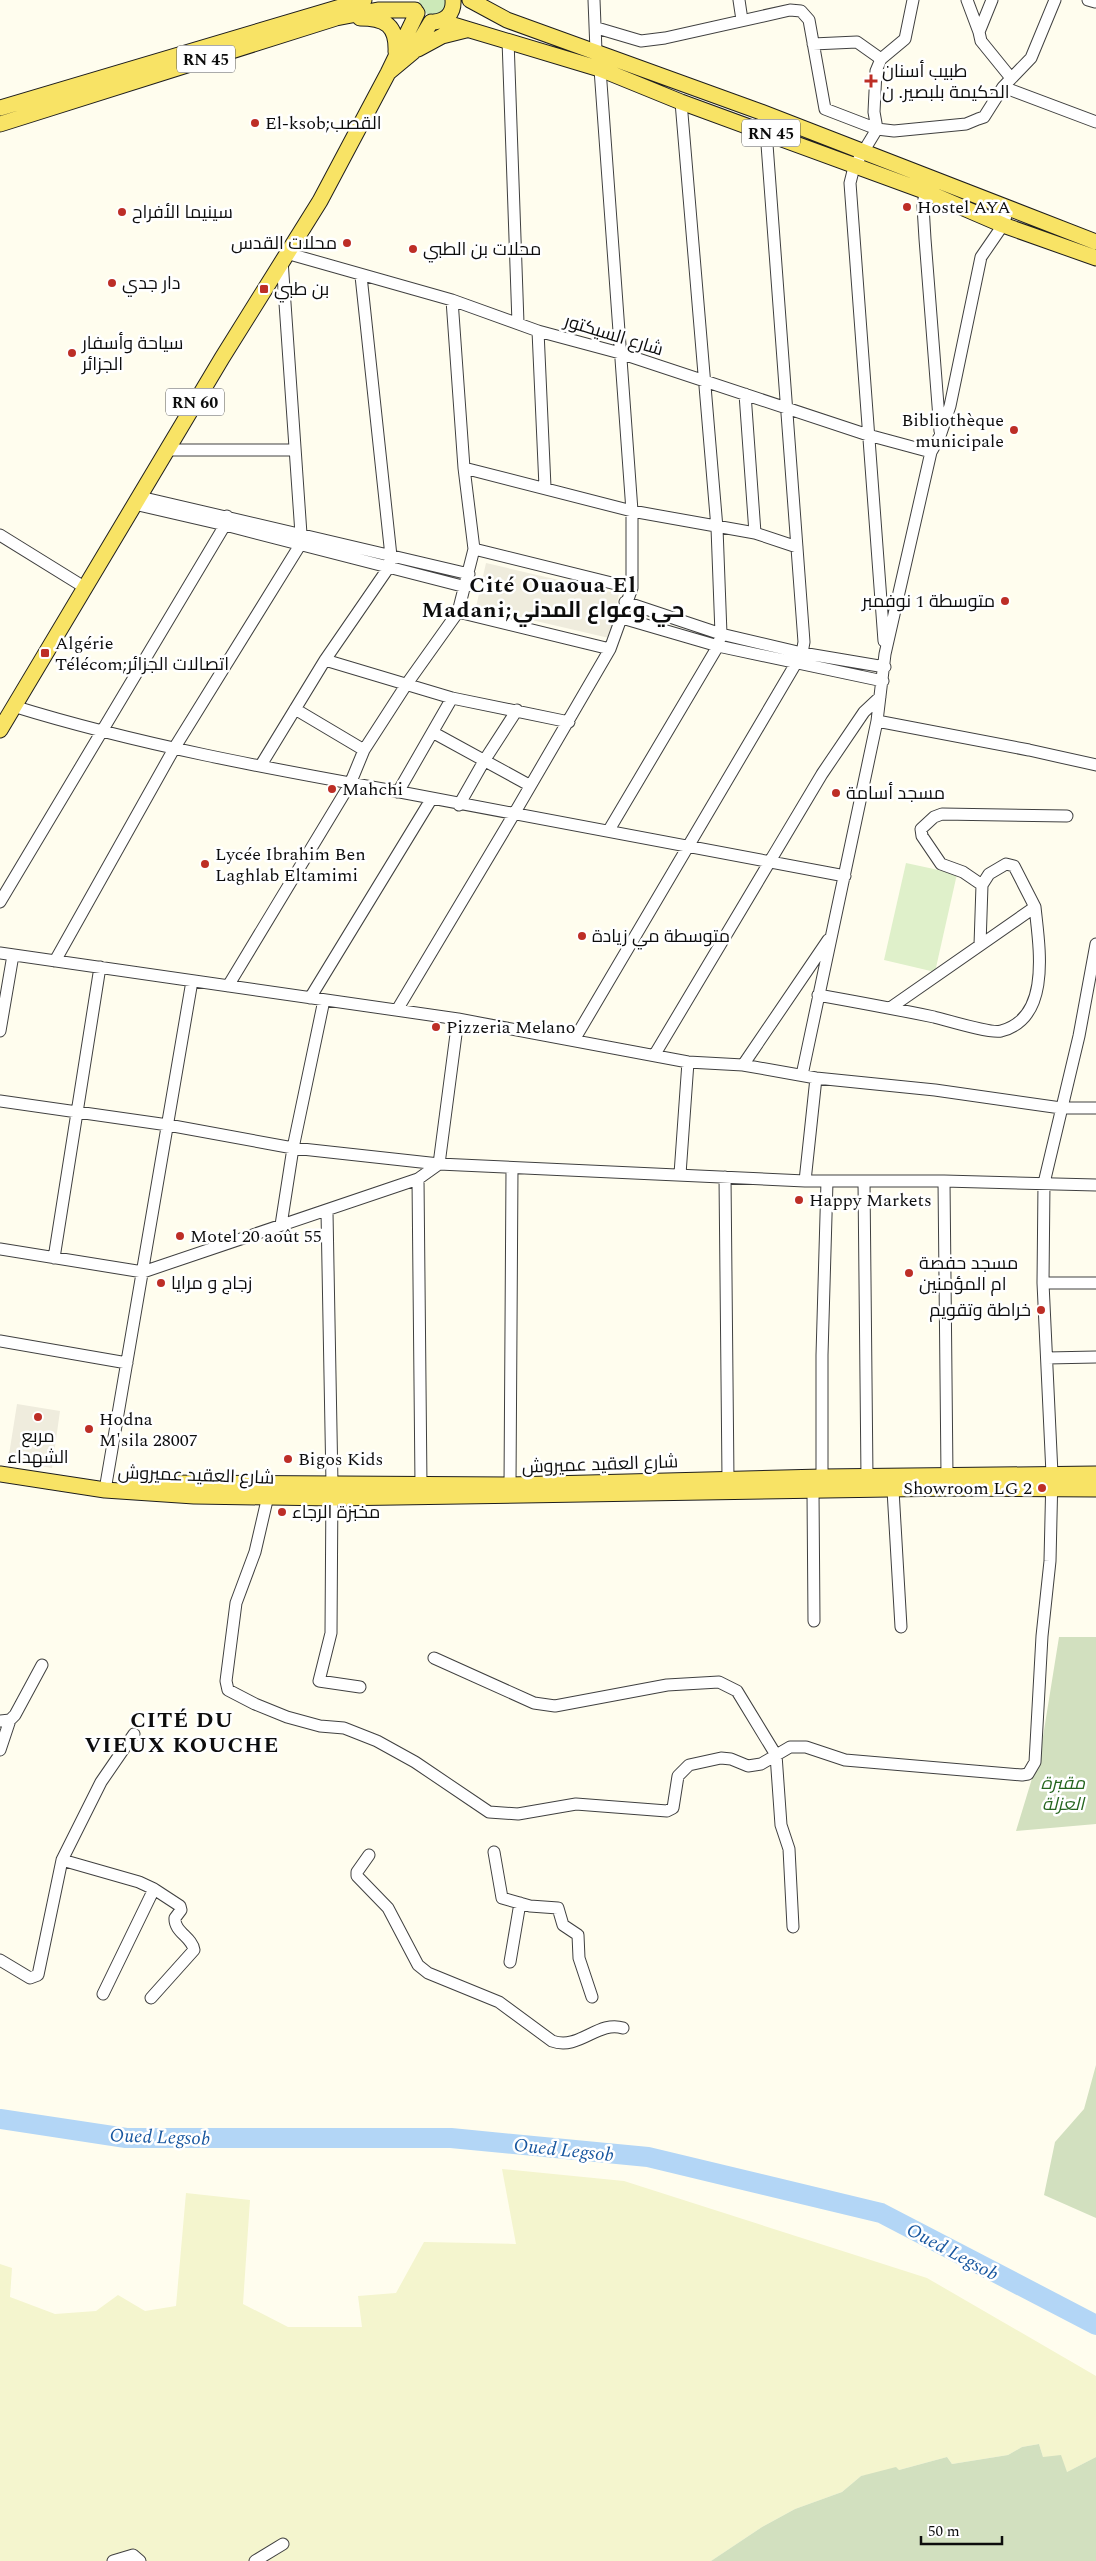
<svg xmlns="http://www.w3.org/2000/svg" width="1096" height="2561" font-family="Spectral,Cairo,serif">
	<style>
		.farmland { fill: #f4f5ce }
		.green { fill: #cce9b8 }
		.cemetery { fill: #d2e0bf }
		.pitch { fill: #dff0ca }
		.plaza { fill: #efecdd }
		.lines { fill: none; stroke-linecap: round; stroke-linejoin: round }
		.river { stroke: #b3d6f6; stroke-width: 20 }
		.minor-casing { stroke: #404040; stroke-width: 13 }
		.major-casing { stroke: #1e1e1e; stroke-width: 17 }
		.minor { stroke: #fff; stroke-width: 11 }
		.major { stroke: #f8e365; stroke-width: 15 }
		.poi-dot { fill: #bd2e26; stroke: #fff; stroke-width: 2 }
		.labels { text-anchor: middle; stroke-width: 5; stroke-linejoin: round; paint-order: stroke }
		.shield { fill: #fff; stroke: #565656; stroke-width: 1 }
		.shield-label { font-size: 16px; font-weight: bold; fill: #0d0d0d }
		.poi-label { font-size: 18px; fill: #0d0d0d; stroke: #fff; text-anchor: start }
		.street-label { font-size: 18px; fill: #0d0d0d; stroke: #fff }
		.park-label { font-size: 18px; font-style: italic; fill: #25651e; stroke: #fff }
		.water-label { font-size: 19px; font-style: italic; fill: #17569f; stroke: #fff }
		.district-label { font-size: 22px; font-weight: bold; letter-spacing: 1px; fill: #0d0d0d; stroke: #fff }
	</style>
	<rect width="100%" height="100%" fill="#fffdee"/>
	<!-- farmland -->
	<path class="farmland" d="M502,2169L624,2181L927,2278L1096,2376V2457L1067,2472L1052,2458L1043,2457L1039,2444L1022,2447L1008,2455L952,2464L947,2457L899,2470L861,2476L842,2492L795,2509L762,2527L711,2561H0V2264L12,2268L10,2297L55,2314L96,2311L118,2295L145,2311L176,2306L186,2193L250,2200L243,2304L288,2327H362L358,2296L396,2293L424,2242L516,2244Z"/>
	<!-- green -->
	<path class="green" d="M419,0H448L443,13L429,16L420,7Z"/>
	<!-- cemetery -->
	<path class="cemetery" d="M1059,1637H1096V1824L1016,1831L1041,1749Z
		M1096,2065V2218L1044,2195L1055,2142L1084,2109Z
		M1039,2444L1043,2457L1061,2455L1067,2472L1096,2457V2561H711L762,2527L795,2509L842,2492L861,2476L896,2467L899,2470L947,2457L952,2464L1008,2455L1022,2447Z"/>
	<!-- pitch -->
	<path class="pitch" d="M906,863L957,874L935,972L884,960Z"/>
	<!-- plaza -->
	<path class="plaza" d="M486,563L619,594L609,638L476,607Z
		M17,1404L60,1411L52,1468L8,1461Z"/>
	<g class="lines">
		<!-- river -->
		<path class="river" d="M0,2119L126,2138H451L648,2157L881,2213L1096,2325"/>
		<defs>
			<path id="minor" d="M594,0L596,51
				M739,0L742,20
				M967,0L979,32
				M992,0L979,32L981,41L1011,78
				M1088,0L1095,2V0
				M597,28L641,41L665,38L790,10L801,11L809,20L825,109L877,129L894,131L966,124L978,119L984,117L1003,87L1031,58L1055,0
				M508,40L518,323
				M813,44L857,42L881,59
				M1003,87L1096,122
				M926,186L923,206L925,239L940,431
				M286,253L452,300L538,331L620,353L868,435L931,452
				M452,300L464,468L474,549
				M538,331L545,487
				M745,394L755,533
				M167,450H294
				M464,468L632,511L755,533L797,547
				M140,497L469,574
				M134,504L225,525L466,587
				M0,535L84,587
				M625,602L721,634L802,653L885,667
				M622,618L718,646L883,681
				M884,641L850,183L854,167L877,129L874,112L876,71L881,59L905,39L913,0
				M610,649L458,612L474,549L632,588
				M325,660L452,698L569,722
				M13,706C139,745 271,769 400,792C549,819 697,849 845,876
				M295,709L364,750
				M877,721L1029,750L1096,765
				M434,733L529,785
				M261,765L325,660L389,567L391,556L361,276
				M398,792L452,698
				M459,805L484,761L517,710
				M609,830L718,646L721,634L717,528L681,102
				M982,885L963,872L941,864L922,836L921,829L934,817L942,814L1067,816
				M0,902L225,525L227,516
				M980,945L982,885L989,874L1006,864L1014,866L1035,907
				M0,953L458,1019L688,1062L743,1065L816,1078L935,1090L1061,1108H1096
				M55,961L175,747L300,545L301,534L282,260
				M228,986L350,784L364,750L406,685L458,612
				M818,995C857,1002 895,1009 934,1017C946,1020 992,1034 1001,1031C1052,1018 1039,946 1035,907L890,1008
				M310,998L432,798
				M397,1010L514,814L610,649L632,588V511L600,69
				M0,1031L13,955
				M574,1040L802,653L804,642L766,131
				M655,1054L822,774L864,712L880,697
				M743,1065L828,940
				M802,1075L877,721L885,654L931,452L940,436L950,406L981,257L1003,225L1008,209
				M0,1101L168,1125L293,1148L439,1164L805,1181H944L1096,1185
				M680,1174L688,1062
				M725,1177L728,1479
				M805,1181L816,1078
				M944,1181L947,1475
				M864,1182L867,1477
				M327,1212L332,1484L331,1633L319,1681L360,1687
				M281,1225L293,1148L324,1000
				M0,1249L143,1272L418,1179
				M54,1258L100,967
				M1043,1283H1096
				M0,1341L127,1363
				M1047,1358L1096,1357
				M822,1477V1355L827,1181
				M421,1485L418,1179L439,1164L458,1019
				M510,1485L512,1169
				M105,1490L192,981
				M893,1490L901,1627
				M813,1492L814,1621
				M268,1496L255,1552L236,1603L226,1681L228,1690L255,1704L287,1717L320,1726L344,1728L377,1741L415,1762L489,1812L518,1814L576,1804L667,1811L673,1808L678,1776L689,1765L721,1758L731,1759L748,1766L761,1764L790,1747H806L845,1760L1022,1775L1028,1774L1035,1762L1042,1636L1050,1561L1052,1474L1043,1283L1044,1183L1079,1036L1096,944
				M434,1658L534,1703L555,1706L667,1685L719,1682L737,1691L776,1755L781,1825L789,1849L793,1927
				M0,1721L10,1720L15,1715L42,1665
				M0,1750L10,1720
				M494,1852L502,1898L530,1906L558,1908L563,1925L578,1935L579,1958L592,1997
				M369,1855L357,1872V1876L388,1908L418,1965L428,1973L499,2002L552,2041C579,2051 598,2020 623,2028
				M0,1960L30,1978L38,1975L62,1860
				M510,1962L520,1903
				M103,1994L154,1889L139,1882L62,1860L101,1782L134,1734
				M151,1998L194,1950C192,1937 174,1932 175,1918L181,1910L180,1906L154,1889
				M113,2561L133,2555L140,2561
				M255,2561L283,2544"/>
			<path id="major" d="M470,0L507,20L761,112L1096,242
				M360,18C386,18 397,26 396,52
				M440,21L600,69L681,102L924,191L1003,225L1096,258
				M434,22C446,21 454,13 453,0
				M418,49L442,36L466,30
				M389,72L413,52L431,22
				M0,108L364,0
				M0,124L336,18L378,10H415
				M0,730L222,358L320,201L388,73L417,13
				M0,1474L105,1490L194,1496L332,1498L954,1488L1096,1489
				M130,1486L157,1483L510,1485L822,1477L1096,1474"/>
		</defs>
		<!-- minor casing -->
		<use href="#minor" class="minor-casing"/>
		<!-- major casing -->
		<use href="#major" class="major-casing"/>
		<!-- minor -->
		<use href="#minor" class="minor"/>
		<!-- major -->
		<use href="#major" class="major"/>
	</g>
	<!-- markers -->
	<g class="poi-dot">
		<path d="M868.5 73.5h5v5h5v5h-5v5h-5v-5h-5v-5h5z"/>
		<circle cx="255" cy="123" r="5"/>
		<circle cx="907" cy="207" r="5"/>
		<circle cx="122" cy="212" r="5"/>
		<circle cx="347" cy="243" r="5"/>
		<circle cx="413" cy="249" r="5"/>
		<circle cx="112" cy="283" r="5"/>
		<rect x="259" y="284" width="10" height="10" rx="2.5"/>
		<circle cx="72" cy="353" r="5"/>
		<circle cx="1014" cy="430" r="5"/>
		<circle cx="1005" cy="601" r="5"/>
		<rect x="40" y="648" width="10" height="10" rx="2.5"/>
		<circle cx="332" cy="789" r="5"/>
		<circle cx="836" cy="793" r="5"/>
		<circle cx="205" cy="864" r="5"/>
		<circle cx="582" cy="936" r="5"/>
		<circle cx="436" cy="1027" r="5"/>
		<circle cx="799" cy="1200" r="5"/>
		<circle cx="180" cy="1236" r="5"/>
		<circle cx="909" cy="1273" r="5"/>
		<circle cx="161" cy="1283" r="5"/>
		<circle cx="1041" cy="1310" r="5"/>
		<circle cx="38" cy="1417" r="5"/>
		<circle cx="89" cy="1429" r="5"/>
		<circle cx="288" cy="1459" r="5"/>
		<circle cx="1042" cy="1488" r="5"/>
		<circle cx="282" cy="1512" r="5"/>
	</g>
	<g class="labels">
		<!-- shield labels -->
		<g class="shield">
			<rect x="177" y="45.5" width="58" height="27" rx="4"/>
			<rect x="742" y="119.5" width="58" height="27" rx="4"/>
			<rect x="166" y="388.5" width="58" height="27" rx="4"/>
		</g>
		<g class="shield-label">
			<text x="206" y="65">RN 45</text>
			<text x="771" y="139">RN 45</text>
			<text x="195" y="408">RN 60</text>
		</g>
		<!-- poi labels -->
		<g class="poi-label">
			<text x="882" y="77">طبيب أسنان<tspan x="882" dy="21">الحكيمة بلبصير. ن</tspan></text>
			<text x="265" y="129">El-ksob;القصب</text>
			<text x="917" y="213">Hostel AYA</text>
			<text x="132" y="218">سينيما الأفراح</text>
			<text x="337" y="249" text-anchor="end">محلات القدس</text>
			<text x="423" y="255">محلات بن الطبي</text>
			<text x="122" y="289">دار جدي</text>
			<text x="274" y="295">بن طبي</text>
			<text x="82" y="349">سياحة وأسفار<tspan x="82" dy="21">الجزائر</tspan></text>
			<text x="1004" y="426" text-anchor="end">Bibliothèque<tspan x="1004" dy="21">municipale</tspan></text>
			<text x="995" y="607" text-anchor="end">متوسطة 1 نوفمبر</text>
			<text x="55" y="649">Algérie<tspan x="55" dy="21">Télécom;اتصالات الجزائر</tspan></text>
			<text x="342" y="795">Mahchi</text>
			<text x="846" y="799">مسجد أسامة</text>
			<text x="215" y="860">Lycée Ibrahim Ben<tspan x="215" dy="21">Laghlab Eltamimi</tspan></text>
			<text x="592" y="942">متوسطة مي زيادة</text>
			<text x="446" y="1033">Pizzeria Melano</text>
			<text x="809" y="1206">Happy Markets</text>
			<text x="190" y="1242">Motel 20 août 55</text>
			<text x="919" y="1269">مسجد حفصة<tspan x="919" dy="21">ام المؤمنين</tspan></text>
			<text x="171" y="1289">زجاج و مرايا</text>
			<text x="1031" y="1316" text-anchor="end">خراطة وتقويم</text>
			<text x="99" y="1425">Hodna<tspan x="99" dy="21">M'sila 28007</tspan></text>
			<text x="38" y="1442" text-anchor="middle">مربع<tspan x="38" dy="21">الشهداء</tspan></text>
			<text x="298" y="1465">Bigos Kids</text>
			<text x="1032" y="1494" text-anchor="end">Showroom LG 2</text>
			<text x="292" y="1518">مخبزة الرجاء</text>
		</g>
		<!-- street labels -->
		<g class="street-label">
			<text transform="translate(614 335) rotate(17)" y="6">شارع السيكتور</text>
			<text transform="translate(600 1464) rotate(-2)" y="6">شارع العقيد عميروش</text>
			<text transform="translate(196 1475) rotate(2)" y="6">شارع العقيد عميروش</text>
		</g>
		<!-- park labels -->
		<g class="park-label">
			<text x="1063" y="1789">مقبرة<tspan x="1063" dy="21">العزلة</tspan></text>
		</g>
		<!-- water labels -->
		<g class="water-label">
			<text transform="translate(160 2136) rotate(2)" y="7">Oued Legsob</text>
			<text transform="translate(564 2149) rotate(6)" y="7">Oued Legsob</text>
			<text transform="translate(953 2251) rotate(28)" y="7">Oued Legsob</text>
		</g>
		<!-- district labels -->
		<g class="district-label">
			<text x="553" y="592">Cité Ouaoua El<tspan x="553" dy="25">Madani;حي وعواع المدني</tspan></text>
			<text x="182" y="1727">CITÉ DU<tspan x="182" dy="25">VIEUX KOUCHE</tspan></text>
		</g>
	</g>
	<!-- scale -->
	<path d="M921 2536v8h81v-8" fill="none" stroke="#0d0d0d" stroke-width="2.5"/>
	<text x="928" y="2536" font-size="15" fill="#0d0d0d" stroke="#ffffff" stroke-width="4" paint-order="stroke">50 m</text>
</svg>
